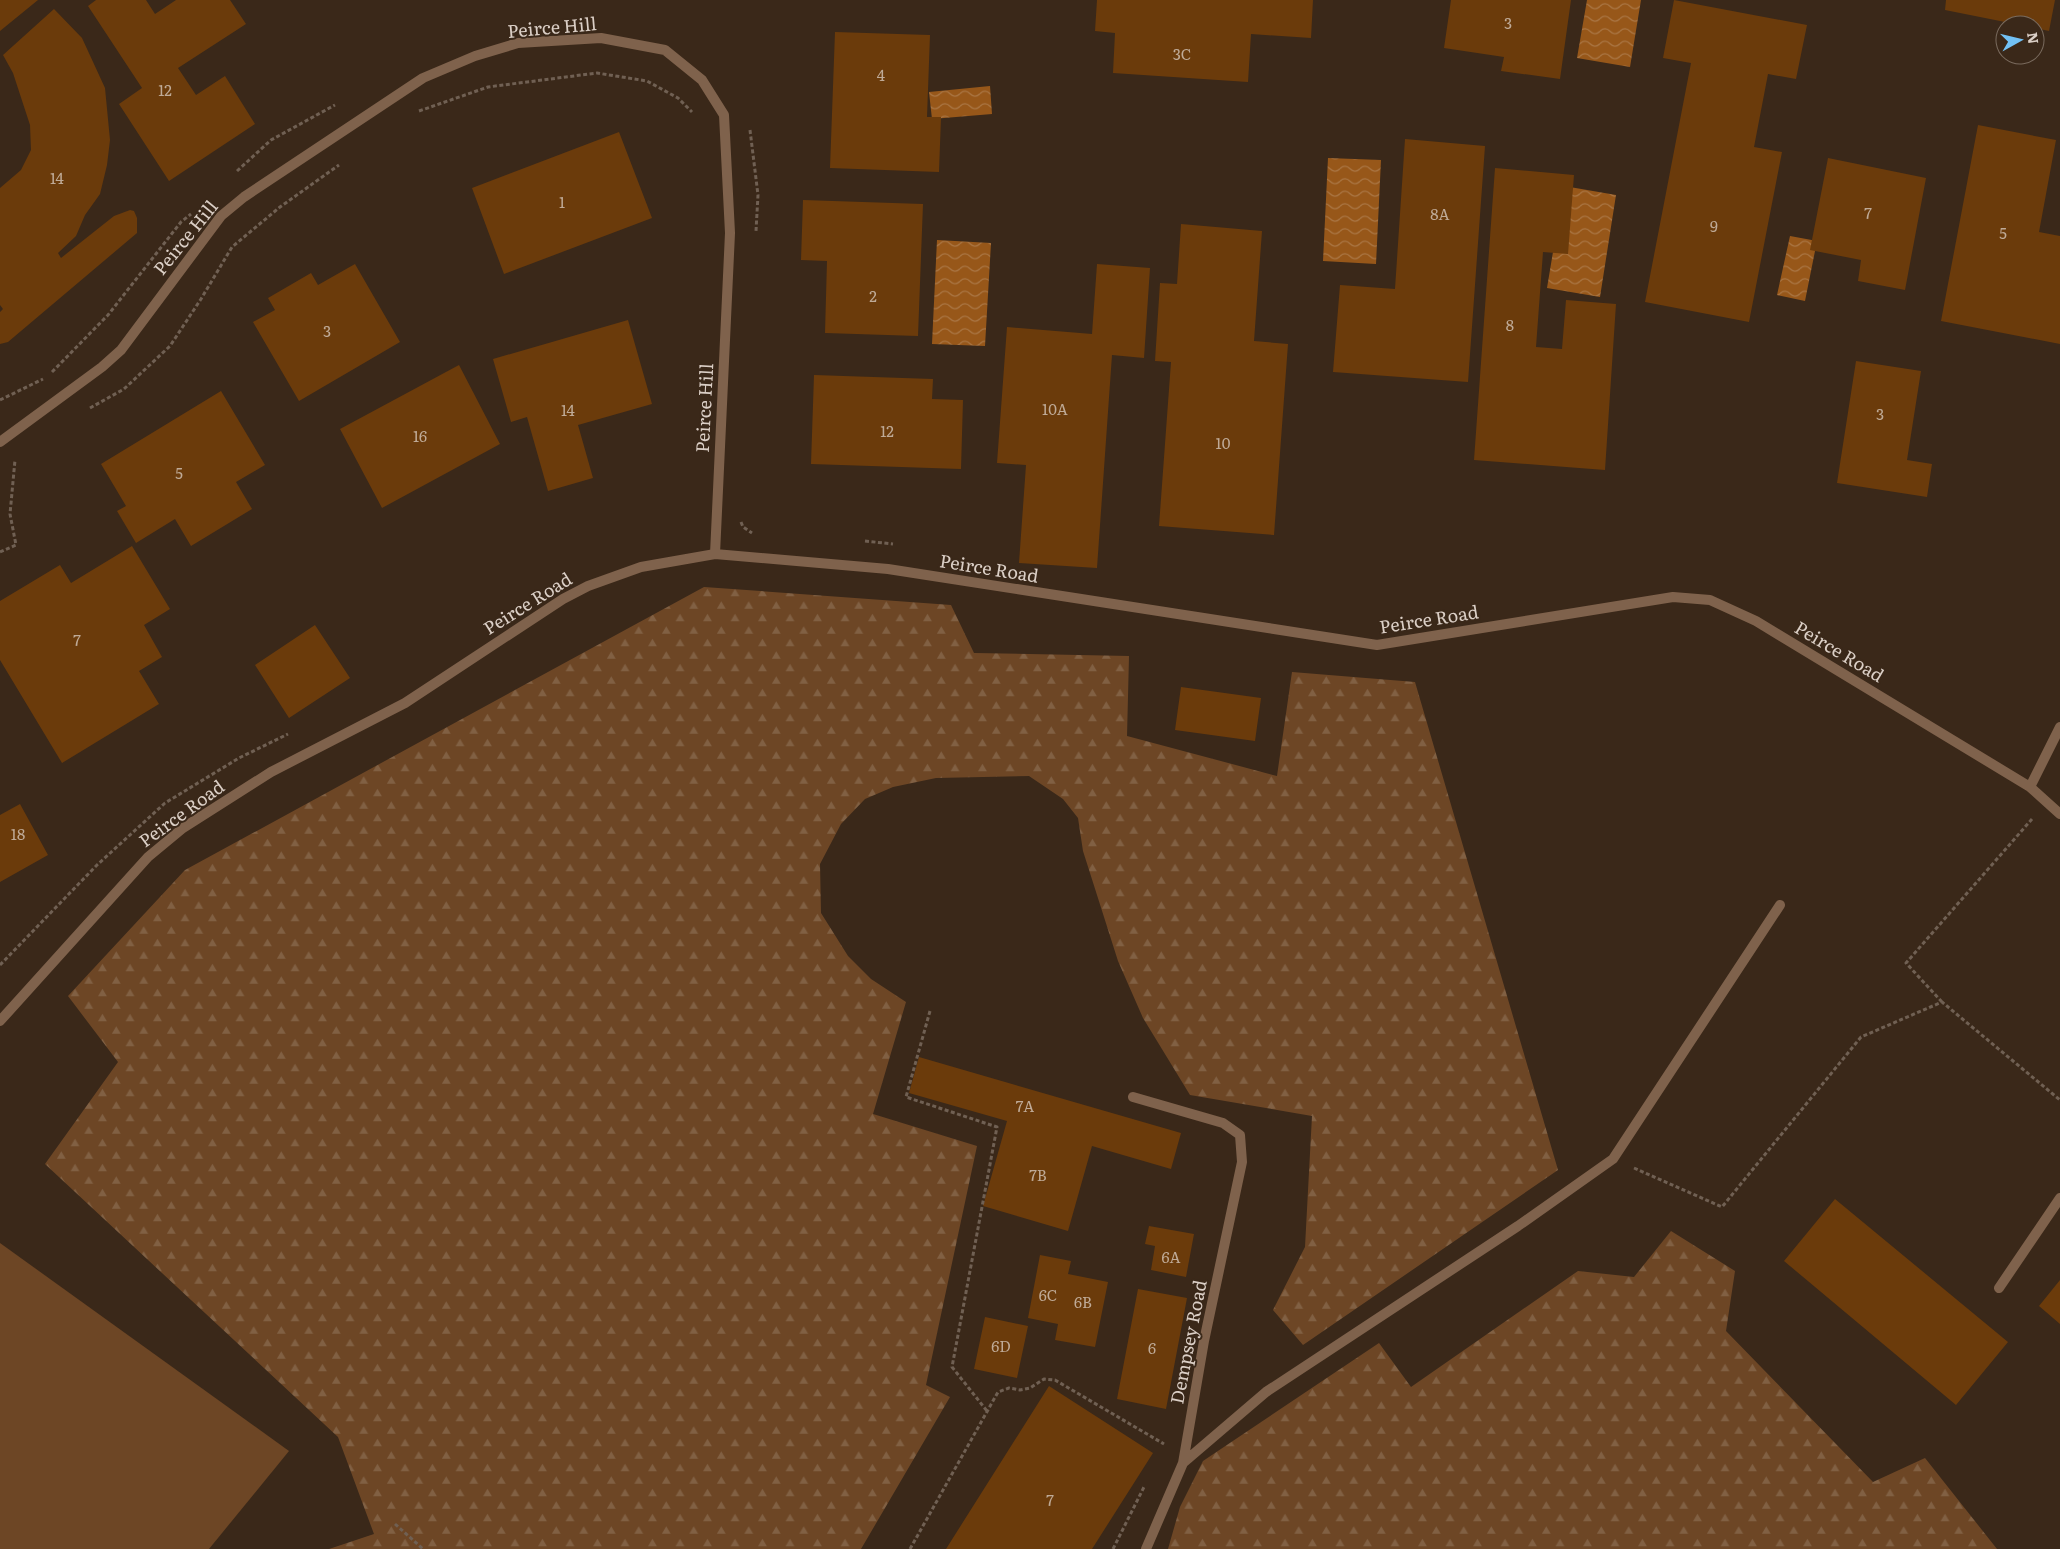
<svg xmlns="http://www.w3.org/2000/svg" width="2060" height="1549" font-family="Literata,serif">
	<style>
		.grass { fill: #6d4625 }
		.forest { fill: url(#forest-firs) }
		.water { fill: url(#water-waves) }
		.building { fill: #6b3b0b }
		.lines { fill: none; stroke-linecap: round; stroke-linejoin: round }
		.path { stroke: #706053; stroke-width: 3; stroke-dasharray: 4 2.5; stroke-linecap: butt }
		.service { stroke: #7f624c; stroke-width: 10 }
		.minor { stroke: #7f624c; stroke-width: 10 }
		.labels { text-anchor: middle; stroke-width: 4; stroke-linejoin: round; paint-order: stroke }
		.number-label { font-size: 15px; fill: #bfaa97 }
		.street-label { font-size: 18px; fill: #dbcfc6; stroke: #3a2819 }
	</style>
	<defs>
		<pattern id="forest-firs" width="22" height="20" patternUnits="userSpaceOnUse" patternTransform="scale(1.25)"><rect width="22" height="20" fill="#6d4625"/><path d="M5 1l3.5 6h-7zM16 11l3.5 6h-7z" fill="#816043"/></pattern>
		<pattern id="water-waves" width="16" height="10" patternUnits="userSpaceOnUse" patternTransform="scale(1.25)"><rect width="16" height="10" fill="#975719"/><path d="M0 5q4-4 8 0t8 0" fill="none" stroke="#aa7644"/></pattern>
	</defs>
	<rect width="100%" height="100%" fill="#3a2819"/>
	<!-- grass -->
	<path class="grass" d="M0,1243L289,1451L209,1549H0Z"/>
	<!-- forest -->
	<path class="forest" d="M704,587L951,605L974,653L1129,656L1127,736L1277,776L1292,672L1415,682L1558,1170L1303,1345L1273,1310L1305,1247L1312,1116L1190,1095L1143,1018L1118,961L1083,851L1078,818L1063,799L1029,776L936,778L893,787L865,799L841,824L820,864L821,913L848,956L871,979L906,1002L873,1114L977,1146L926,1385L950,1397L861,1549H329L374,1534L338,1437L45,1164L118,1062L68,996L185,870Z
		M1671,1231L1735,1271L1726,1331L1873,1482L1925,1458L1997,1549H1168L1180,1507L1203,1461L1379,1343L1411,1387L1578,1271L1634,1277Z"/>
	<!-- water -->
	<path class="water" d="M1587,0H1641L1630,67L1577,58Z
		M990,86L992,114L932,119L929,92Z
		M1328,158L1381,160L1376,264L1323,261Z
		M1564,186L1616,195L1600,297L1547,288Z
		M1790,236L1817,241L1805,301L1777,295Z
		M937,240L991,243L985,346L932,344Z"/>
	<!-- building -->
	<path class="building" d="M0,0H38L0,31Z
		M96,0H146L155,14L176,0H230L246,24L178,68L196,95L225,76L255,124L169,181L119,104L142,88L88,6Z
		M1097,0H1313L1311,38L1251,34L1248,82L1113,73L1115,33L1095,31Z
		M1451,0H1571L1560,79L1501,71L1504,57L1444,48Z
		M1674,0L1807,25L1796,79L1768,74L1754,147L1782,152L1749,322L1645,302L1691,63L1663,58Z
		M1946,0H2055L2049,31L2035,28V25H2020L1945,10Z
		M54,9L82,38L105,88L110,140L107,165L100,194L85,215L76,236L58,253L61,258L114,216L130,210L134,211L137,218V233L8,342L0,344V312L3,309L0,305V188L21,170L31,150L30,125L13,73L3,55Z
		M835,32L930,35L927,117H941L939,172L830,168Z
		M1978,125L2056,140L2039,232L2060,236V344L1941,321Z
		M619,132L652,218L504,274L472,188Z
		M1405,139L1485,146L1468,382L1333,372L1340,285L1395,289Z
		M1828,158L1926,178L1905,290L1858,281L1861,260L1810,250Z
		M1495,168L1574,175L1568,254L1543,252L1536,347L1562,349L1566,300L1616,304L1605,470L1474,460Z
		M803,200L923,204L918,336L825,333L827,261L801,260Z
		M1181,224L1262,231L1254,341L1288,344L1274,535L1159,526L1171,362L1155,361L1160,283L1177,284Z
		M355,264L400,342L299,401L253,322L275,310L268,298L311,273L318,285Z
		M1097,264L1150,268L1144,358L1112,355L1097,568L1019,563L1026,465L997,463L1007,327L1092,334Z
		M628,320L652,404L578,425L593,478L548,491L527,417L511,422L493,359Z
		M1856,361L1921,371L1907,460L1932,464L1927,497L1837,483Z
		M459,365L500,444L382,508L340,429Z
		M814,375L933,379L932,399L963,400L961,469L811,464Z
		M221,391L265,465L236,482L252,509L191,546L175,519L136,543L117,511L126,506L101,464Z
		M132,546L170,609L144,625L162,657L139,671L159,704L62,763L0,660V601L60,565L71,583Z
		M315,625L350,678L289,718L255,665Z
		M1181,687L1261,698L1255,741L1175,730Z
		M20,804L48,855L0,882V815Z
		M919,1057L1181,1133L1171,1169L1092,1146L1068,1231L983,1206L1007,1121L909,1093Z
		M1835,1199L2008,1342L1956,1405L1784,1261Z
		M1149,1226L1194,1234L1186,1277L1151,1270L1155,1246L1145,1244Z
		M1040,1255L1071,1261L1068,1274L1108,1282L1095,1347L1055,1340L1058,1324L1028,1318Z
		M2060,1280V1324L2039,1306Z
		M1138,1289L1187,1298L1166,1409L1117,1399Z
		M985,1317L1028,1326L1017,1378L974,1369Z
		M1049,1386L1153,1453L1092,1549H946Z"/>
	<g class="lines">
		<!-- path -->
		<path class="path" d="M419,111L488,87L597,73L647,81L678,98L692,112
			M750,130L758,195L756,231
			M237,171L271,140L335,105
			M52,372L108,315L181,222L191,214
			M0,400L43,379
			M90,408L124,389L170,346L201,299L232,247L280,207L339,165
			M741,522L743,527L752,533
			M865,541L893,544
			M0,552L16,545L10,514L15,460
			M0,965L97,865L165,803L239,758L288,734
			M1942,1002L1906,963L2032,819
			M930,1011L906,1097L997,1127L952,1367L987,1411
			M1634,1168L1722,1207L1861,1037L1942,1002L2060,1100
			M395,1524L423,1549
			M910,1549L998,1392L1009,1388L1020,1390L1030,1388L1044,1379L1055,1380L1164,1444
			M1113,1549L1144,1487"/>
		<!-- service -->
		<path class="service" d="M1133,1097L1223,1123L1240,1135L1242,1162L1204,1341L1183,1463L1146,1549
			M1999,1288L2060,1198
			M1183,1463L1266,1392L1518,1226L1613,1159L1780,905"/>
		<!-- minor -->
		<path class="minor" d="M0,442L102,367L121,350L221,216L244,197L423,78L475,56L518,43L601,38L665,50L702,80L724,115L730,233L715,554
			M2030,787L2060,727
			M0,1021L148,857L183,828L271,772L405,703L563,599L588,586L641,567L715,554L888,569L1377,645L1673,597L1710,600L1756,621L2030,787L2060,814"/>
	</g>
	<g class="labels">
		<!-- number labels -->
		<g class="number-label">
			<text x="1508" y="29">3</text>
			<text x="1182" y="60">3C</text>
			<text x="881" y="81">4</text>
			<text x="165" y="96">12</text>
			<text x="57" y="184">14</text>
			<text x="562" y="208">1</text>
			<text x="1868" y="219">7</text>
			<text x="1440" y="220">8A</text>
			<text x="1714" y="232">9</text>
			<text x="2003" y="239">5</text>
			<text x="873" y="302">2</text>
			<text x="1510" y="331">8</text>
			<text x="327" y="337">3</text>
			<text x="1055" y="415">10A</text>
			<text x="568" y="416">14</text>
			<text x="1880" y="420">3</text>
			<text x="887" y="437">12</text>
			<text x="420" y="442">16</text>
			<text x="1223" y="449">10</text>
			<text x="179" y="479">5</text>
			<text x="77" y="646">7</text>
			<text x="18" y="840">18</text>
			<text x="1025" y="1112">7A</text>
			<text x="1038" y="1181">7B</text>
			<text x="1171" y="1263">6A</text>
			<text x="1048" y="1301">6C</text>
			<text x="1083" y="1308">6B</text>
			<text x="1001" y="1352">6D</text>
			<text x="1152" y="1354">6</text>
			<text x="1050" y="1506">7</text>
		</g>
		<!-- street labels -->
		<g class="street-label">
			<text transform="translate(552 28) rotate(-5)" y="6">Peirce Hill</text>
			<text transform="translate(186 238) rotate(-51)" y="6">Peirce Hill</text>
			<text transform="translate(705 408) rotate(-87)" y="6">Peirce Hill</text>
			<text transform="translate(989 569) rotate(9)" y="6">Peirce Road</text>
			<text transform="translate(528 604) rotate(-32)" y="6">Peirce Road</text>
			<text transform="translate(1429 620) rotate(-9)" y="6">Peirce Road</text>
			<text transform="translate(1839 652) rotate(31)" y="6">Peirce Road</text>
			<text transform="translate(182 814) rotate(-36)" y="6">Peirce Road</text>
			<text transform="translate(1189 1342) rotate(-79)" y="6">Dempsey Road</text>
		</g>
	</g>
	<!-- north arrow -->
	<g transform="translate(2020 40) rotate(82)"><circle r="24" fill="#3a2819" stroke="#7a6b5e"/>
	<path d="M0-4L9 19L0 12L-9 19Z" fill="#72c1f5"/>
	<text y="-8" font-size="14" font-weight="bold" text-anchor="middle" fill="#dbcfc6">N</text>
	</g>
</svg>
